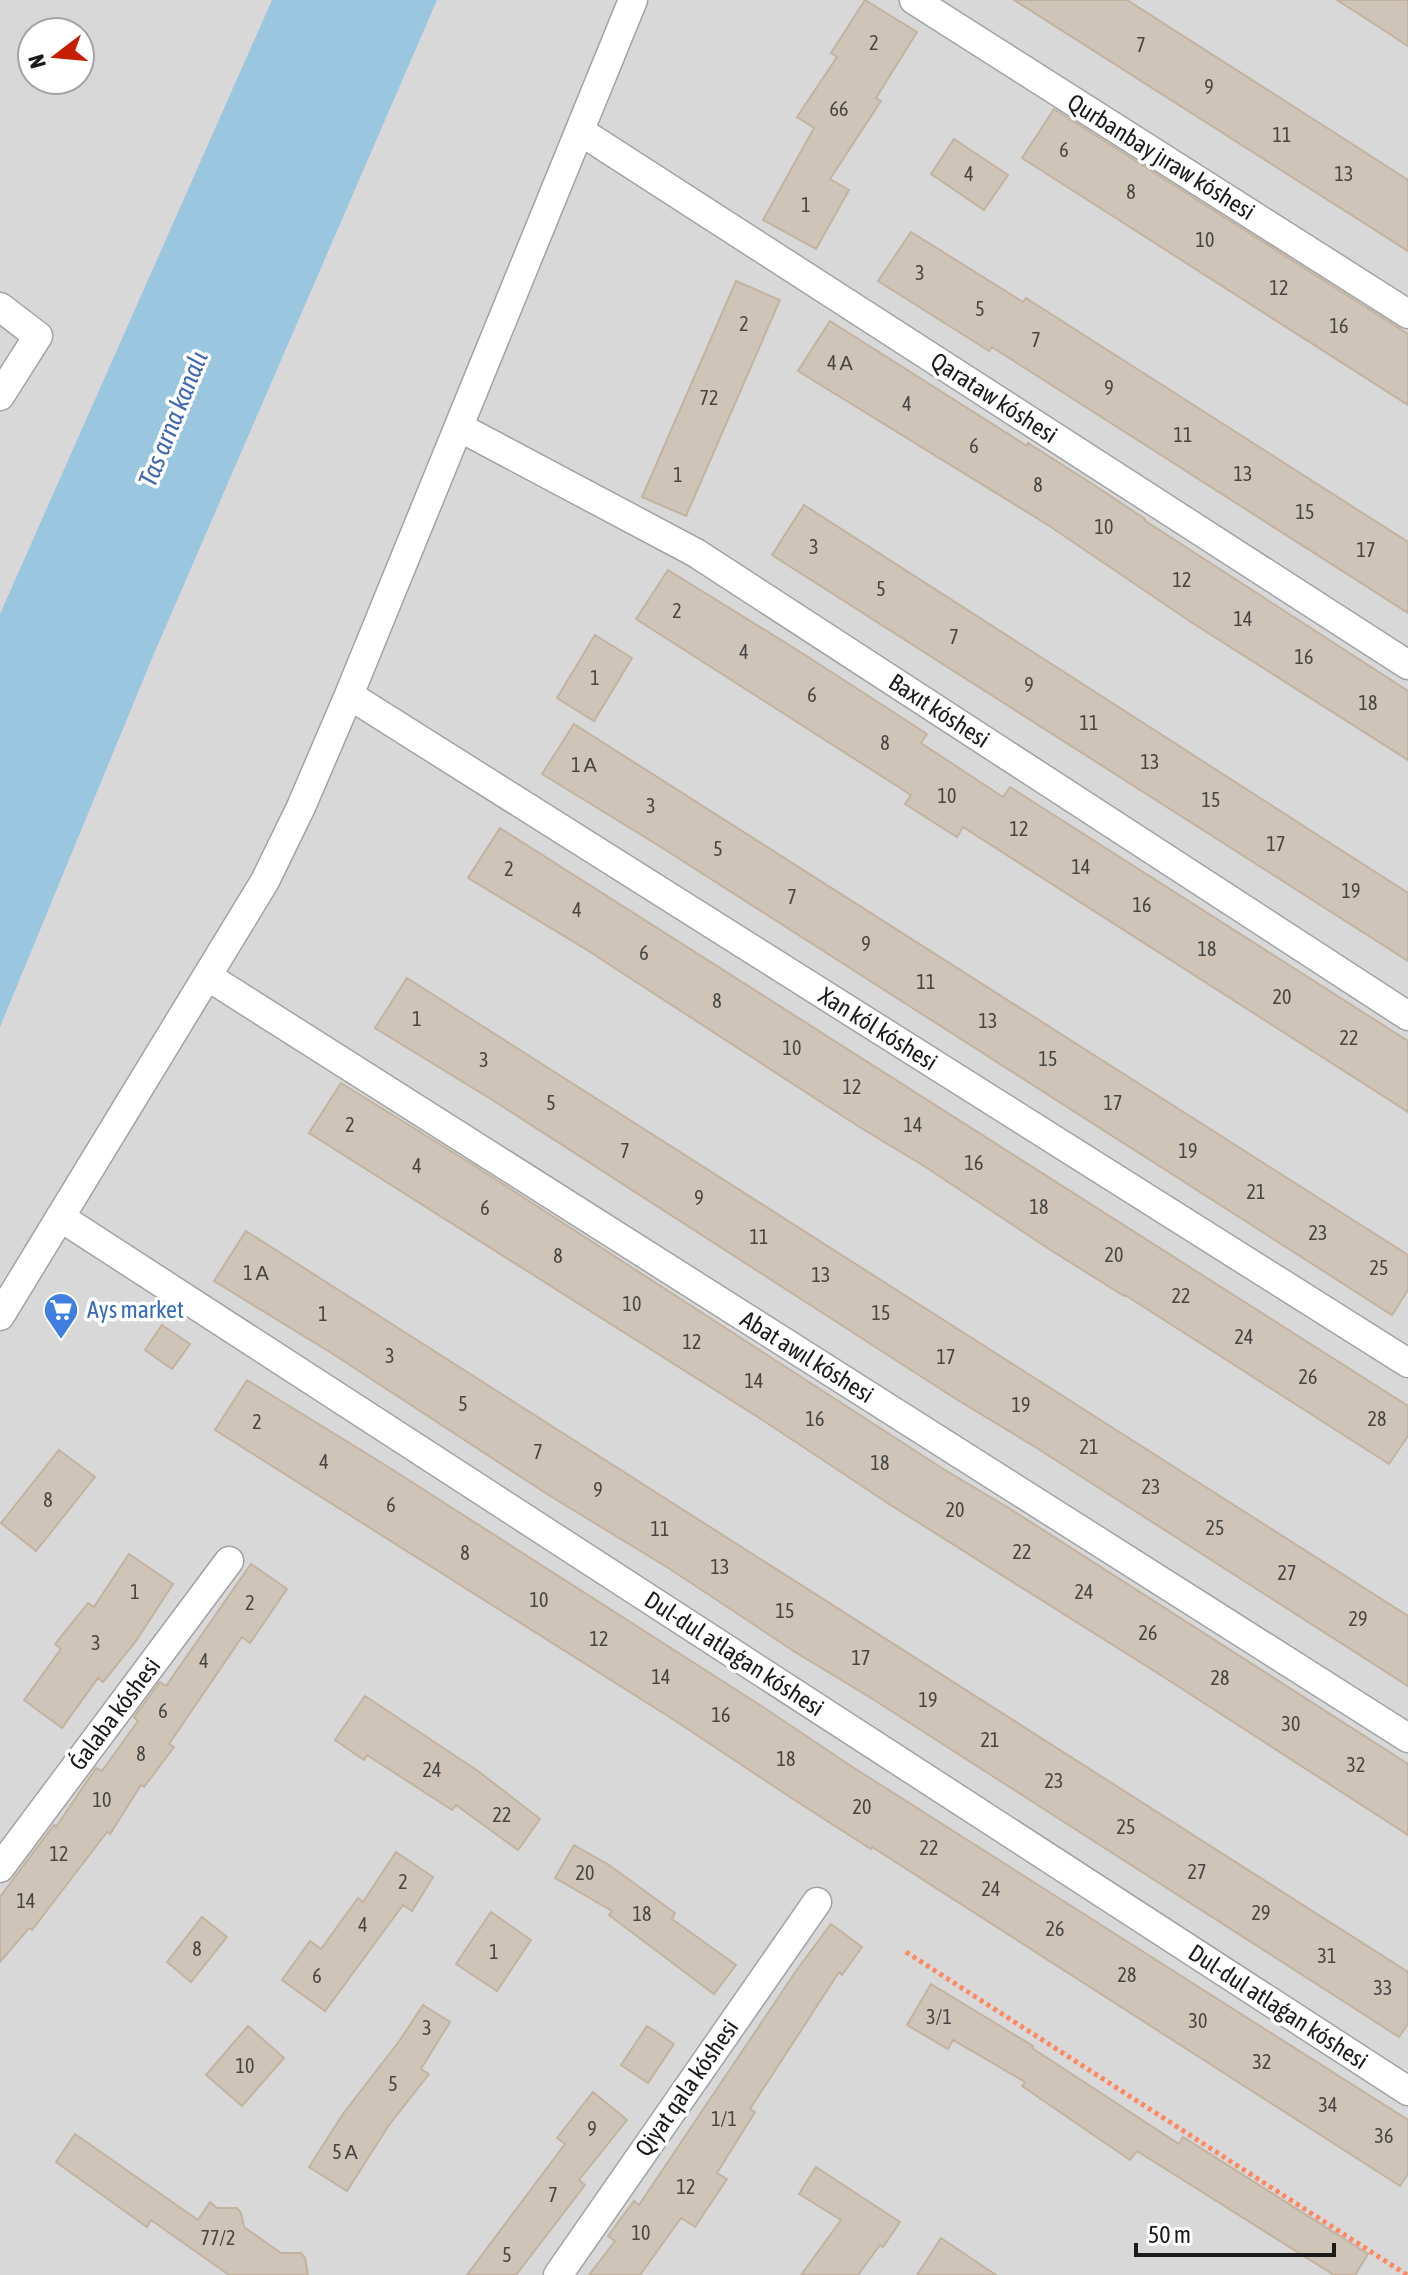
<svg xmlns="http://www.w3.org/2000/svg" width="1408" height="2275" font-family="'Asap Condensed',sans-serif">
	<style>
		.residential { fill: #d9d8d8; fill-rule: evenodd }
		.water { fill: #9ac6e0 }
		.building { fill: #cec5b8; stroke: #c1b3a0; stroke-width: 2 }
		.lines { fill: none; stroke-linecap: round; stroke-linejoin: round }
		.street-casing { stroke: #a2a2a2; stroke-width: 31 }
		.path { stroke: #ff875f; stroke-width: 5; stroke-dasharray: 4 4; stroke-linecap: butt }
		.street { stroke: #fff; stroke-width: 28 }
		.labels { text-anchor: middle; stroke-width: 7; stroke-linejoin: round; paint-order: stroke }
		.number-label { font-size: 20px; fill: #484642 }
		.street-label { font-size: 24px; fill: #1b1b1b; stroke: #fff }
		.shop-label { font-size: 24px; fill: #366cbe; stroke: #fff; text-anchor: start }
		.water-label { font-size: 26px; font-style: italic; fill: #4068b2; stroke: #fff }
	</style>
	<rect width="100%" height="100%" fill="#eeebdf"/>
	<!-- residential -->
	<path class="residential" d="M0,0H1408V2275H0ZM32,32H80V80H32Z"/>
	<!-- water -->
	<path class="water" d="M272,0H437L153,656L0,1027V614Z"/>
	<!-- building -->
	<path class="building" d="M865,0L917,32L876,98L881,101L830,179L849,190L816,249L763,220L814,128L797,117L837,57L831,53Z
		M1014,0H1127L1335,133L1408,180V251Z
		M1337,0H1408V46L1385,31Z
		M1054,109L1408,334V405L1022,158Z
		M954,139L1008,175L984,210L931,174Z
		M911,232L1023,302L1026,298L1408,542V613L992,347L989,351L878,281Z
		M736,281L780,300L686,516L642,497Z
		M830,321L1027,446L1028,443L1094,485L1145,519L1144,520L1408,691V760L1191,622L1048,525L798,371Z
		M804,505L1408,893V961L772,555Z
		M668,570L802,653L927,734L921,743L1003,797L1010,787L1408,1041V1112L963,827L957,837L905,804L911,795L636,619Z
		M595,635L632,658L594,721L557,698Z
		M574,724L1408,1255V1290L1392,1315L661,847L542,774Z
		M500,828L1408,1406V1436L1389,1464L1125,1295L1124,1296L1049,1249L924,1166L861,1128L587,950L468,878Z
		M407,978L1408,1616V1686L1032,1445L956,1399L494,1101L375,1028Z
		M341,1083L475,1166L945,1470L1012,1510L1408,1764V1835L1159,1674L889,1504L764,1421L309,1133Z
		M246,1231L1408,1972V2024L1399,2037L871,1698L795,1652L670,1569L547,1494L333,1354L214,1281Z
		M162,1325L190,1344L172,1369L145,1350Z
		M247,1380L382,1463L763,1707L851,1766L1408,2120V2174L1400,2186L872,1847L871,1849L796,1801L671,1718L215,1430Z
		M59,1450L95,1477L36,1551L1,1523Z
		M129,1554L173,1584L136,1641L103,1682L98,1678L62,1728L24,1700L61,1649L55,1644L88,1603L94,1607Z
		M251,1564L287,1589L250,1643L242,1637L169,1744L174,1747L144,1787L141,1785L110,1834L107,1832L32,1930L29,1928L0,1962V1897L54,1825L56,1827L96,1768L102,1771L138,1721L134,1717L160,1682L166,1686Z
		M365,1696L478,1771L540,1819L518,1850L456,1805L452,1810L367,1755L364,1760L335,1740Z
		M574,1845L609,1865L675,1913L672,1919L736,1965L714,1994L609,1915L612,1911L555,1878Z
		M396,1852L433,1877L412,1911L403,1905L325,2011L282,1980L310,1941L321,1949L358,1898L363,1902Z
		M491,1912L531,1940L497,1991L456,1964Z
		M202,1917L227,1937L191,1982L167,1962Z
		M831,1924L862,1947L842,1975L839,1972L750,2109L755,2112L717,2173L727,2179L695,2227L681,2218L640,2275H589L615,2241L608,2236L634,2201L639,2205L796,1971Z
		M931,1984L1033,2046L1032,2048L1179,2144L1183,2137L1368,2254L1355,2275H1334L1137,2151L1130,2160L1022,2086L1025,2082L953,2040L948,2049L907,2025Z
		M423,2005L450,2022L421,2069L429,2074L389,2125L347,2191L309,2167L343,2114L400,2040Z
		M248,2026L284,2058L242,2106L206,2075Z
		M647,2026L674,2044L648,2083L621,2065Z
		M593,2092L627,2120L579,2180L585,2185L516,2275H467L565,2144L557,2138Z
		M75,2134L198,2220L210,2202L217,2208H237L241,2213L244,2227L281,2253H301L305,2258L308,2275H229L151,2220L147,2227L56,2162Z
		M816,2167L900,2222L883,2247L880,2245L858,2275H801L841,2220L799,2194Z
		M941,2238L996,2275H917Z"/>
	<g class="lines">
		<defs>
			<path id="street" d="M914,0L1408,314
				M580,131L1408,665
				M0,307L38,336L0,396
				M459,427L696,553L1408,1016
				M349,695L1408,1363
				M207,976L1408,1738
				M60,1217L1408,2091
				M0,1316L265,881L301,807L349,695L633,0
				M0,1868L229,1561
				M558,2275L817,1902"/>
		</defs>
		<!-- street casing -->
		<use href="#street" class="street-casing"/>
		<!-- path -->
		<path class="path" d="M906,1952L1407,2275"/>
		<!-- street -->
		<use href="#street" class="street"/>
	</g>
	<!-- icons -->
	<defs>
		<symbol id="supermarket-pin" viewBox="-11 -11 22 30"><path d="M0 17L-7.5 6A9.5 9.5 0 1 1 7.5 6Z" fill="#3f7fe0" stroke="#fff"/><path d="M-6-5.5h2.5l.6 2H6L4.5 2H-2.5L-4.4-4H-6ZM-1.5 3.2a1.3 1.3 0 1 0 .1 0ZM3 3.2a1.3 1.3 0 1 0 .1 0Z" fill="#fff"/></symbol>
	</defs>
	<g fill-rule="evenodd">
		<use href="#supermarket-pin" x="41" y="1290" width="40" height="54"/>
	</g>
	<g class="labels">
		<!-- number labels -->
		<g class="number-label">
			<text x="874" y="50">2</text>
			<text x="1141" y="52">7</text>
			<text x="1209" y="94">9</text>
			<text x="839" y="116">66</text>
			<text x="1282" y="142">11</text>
			<text x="1064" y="157">6</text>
			<text x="969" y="181">4</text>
			<text x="1344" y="181">13</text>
			<text x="1131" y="199">8</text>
			<text x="806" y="212">1</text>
			<text x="1205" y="247">10</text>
			<text x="920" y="280">3</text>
			<text x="1279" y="295">12</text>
			<text x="980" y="316">5</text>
			<text x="744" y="331">2</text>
			<text x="1339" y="333">16</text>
			<text x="1036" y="347">7</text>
			<text x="840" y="370">4 А</text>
			<text x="1109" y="395">9</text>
			<text x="709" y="405">72</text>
			<text x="907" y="411">4</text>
			<text x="1183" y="442">11</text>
			<text x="974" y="453">6</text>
			<text x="1243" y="481">13</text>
			<text x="678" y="482">1</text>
			<text x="1038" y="492">8</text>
			<text x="1305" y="519">15</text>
			<text x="1104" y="534">10</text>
			<text x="814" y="554">3</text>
			<text x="1366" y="557">17</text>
			<text x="1182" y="587">12</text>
			<text x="881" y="596">5</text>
			<text x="677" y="618">2</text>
			<text x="1243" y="626">14</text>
			<text x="954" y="644">7</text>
			<text x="744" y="659">4</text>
			<text x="1304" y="664">16</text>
			<text x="595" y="685">1</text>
			<text x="1029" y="692">9</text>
			<text x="812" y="702">6</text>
			<text x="1368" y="710">18</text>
			<text x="1089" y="730">11</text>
			<text x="885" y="750">8</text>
			<text x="1150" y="769">13</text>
			<text x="584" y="772">1 А</text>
			<text x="947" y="803">10</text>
			<text x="1211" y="807">15</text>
			<text x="651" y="813">3</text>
			<text x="1019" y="836">12</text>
			<text x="1276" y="851">17</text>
			<text x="718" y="856">5</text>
			<text x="1081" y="874">14</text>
			<text x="509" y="876">2</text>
			<text x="1351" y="898">19</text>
			<text x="792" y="904">7</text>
			<text x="1142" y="912">16</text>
			<text x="577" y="917">4</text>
			<text x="866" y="951">9</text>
			<text x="1207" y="956">18</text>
			<text x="644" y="960">6</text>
			<text x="926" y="989">11</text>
			<text x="1282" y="1004">20</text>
			<text x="717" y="1008">8</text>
			<text x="417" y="1026">1</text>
			<text x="988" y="1028">13</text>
			<text x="1349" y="1045">22</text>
			<text x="792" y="1055">10</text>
			<text x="1048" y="1066">15</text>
			<text x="484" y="1067">3</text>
			<text x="852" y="1094">12</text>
			<text x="551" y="1110">5</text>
			<text x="1113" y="1110">17</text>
			<text x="350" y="1132">2</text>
			<text x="913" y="1132">14</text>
			<text x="625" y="1158">7</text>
			<text x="1188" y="1158">19</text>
			<text x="974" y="1170">16</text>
			<text x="417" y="1173">4</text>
			<text x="1256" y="1199">21</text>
			<text x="699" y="1205">9</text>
			<text x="1039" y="1214">18</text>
			<text x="485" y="1215">6</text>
			<text x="1318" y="1240">23</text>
			<text x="759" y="1244">11</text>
			<text x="1114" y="1262">20</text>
			<text x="558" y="1263">8</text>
			<text x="1379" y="1275">25</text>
			<text x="256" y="1280">1 А</text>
			<text x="821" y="1282">13</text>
			<text x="1181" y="1303">22</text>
			<text x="632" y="1311">10</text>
			<text x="881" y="1320">15</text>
			<text x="323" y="1321">1</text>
			<text x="1244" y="1344">24</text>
			<text x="692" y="1349">12</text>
			<text x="390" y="1363">3</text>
			<text x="946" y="1364">17</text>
			<text x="1308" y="1384">26</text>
			<text x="754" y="1388">14</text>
			<text x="463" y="1411">5</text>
			<text x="1021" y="1412">19</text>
			<text x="815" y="1426">16</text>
			<text x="1377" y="1426">28</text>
			<text x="257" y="1429">2</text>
			<text x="1089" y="1454">21</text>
			<text x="538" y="1459">7</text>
			<text x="324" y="1469">4</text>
			<text x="880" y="1470">18</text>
			<text x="1151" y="1494">23</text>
			<text x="598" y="1497">9</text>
			<text x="48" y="1507">8</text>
			<text x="391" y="1512">6</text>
			<text x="955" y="1517">20</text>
			<text x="1215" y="1535">25</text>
			<text x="660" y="1536">11</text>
			<text x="1022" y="1559">22</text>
			<text x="465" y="1560">8</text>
			<text x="720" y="1574">13</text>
			<text x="1287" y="1580">27</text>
			<text x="135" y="1599">1</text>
			<text x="1084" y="1599">24</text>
			<text x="539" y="1607">10</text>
			<text x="250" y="1610">2</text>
			<text x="785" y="1618">15</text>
			<text x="1358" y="1626">29</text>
			<text x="1148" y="1640">26</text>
			<text x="599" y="1646">12</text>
			<text x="96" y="1650">3</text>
			<text x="861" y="1665">17</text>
			<text x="204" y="1668">4</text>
			<text x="661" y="1684">14</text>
			<text x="1220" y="1685">28</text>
			<text x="928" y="1707">19</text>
			<text x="163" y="1718">6</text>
			<text x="721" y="1722">16</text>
			<text x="1291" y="1731">30</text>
			<text x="990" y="1747">21</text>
			<text x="141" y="1761">8</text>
			<text x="786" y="1766">18</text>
			<text x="1356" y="1772">32</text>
			<text x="432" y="1777">24</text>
			<text x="1054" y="1788">23</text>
			<text x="102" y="1807">10</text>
			<text x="862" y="1814">20</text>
			<text x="502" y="1822">22</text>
			<text x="1126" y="1834">25</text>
			<text x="929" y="1855">22</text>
			<text x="59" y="1861">12</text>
			<text x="1197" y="1879">27</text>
			<text x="585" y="1880">20</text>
			<text x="403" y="1889">2</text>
			<text x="991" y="1896">24</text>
			<text x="26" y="1908">14</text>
			<text x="1261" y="1920">29</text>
			<text x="642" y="1921">18</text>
			<text x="363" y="1932">4</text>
			<text x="1055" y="1936">26</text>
			<text x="197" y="1956">8</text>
			<text x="494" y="1959">1</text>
			<text x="1327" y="1963">31</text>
			<text x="1127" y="1982">28</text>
			<text x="317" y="1983">6</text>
			<text x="1383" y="1995">33</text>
			<text x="939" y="2024">3/1</text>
			<text x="1198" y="2028">30</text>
			<text x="427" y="2035">3</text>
			<text x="1262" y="2069">32</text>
			<text x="245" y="2073">10</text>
			<text x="393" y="2091">5</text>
			<text x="1328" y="2112">34</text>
			<text x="724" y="2126">1/1</text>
			<text x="592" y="2136">9</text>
			<text x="1384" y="2143">36</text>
			<text x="345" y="2159">5 А</text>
			<text x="686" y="2194">12</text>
			<text x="553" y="2202">7</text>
			<text x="641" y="2240">10</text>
			<text x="218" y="2245">77/2</text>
			<text x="507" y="2262">5</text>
		</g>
		<!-- street labels -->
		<g class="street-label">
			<text transform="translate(1161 157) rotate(32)" y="8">Qurbanbay jıraw kóshesi</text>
			<text transform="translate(994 398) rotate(33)" y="8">Qarataw kóshesi</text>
			<text transform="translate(939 711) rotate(33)" y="8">Baxıt kóshesi</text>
			<text transform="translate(878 1029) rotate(32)" y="8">Xan kól kóshesi</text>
			<text transform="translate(807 1357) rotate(32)" y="8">Abat awıl kóshesi</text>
			<text transform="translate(734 1654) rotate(33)" y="8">Dul-dul atlaǵan kóshesi</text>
			<text transform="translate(115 1714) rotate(-53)" y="8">Ǵalaba kóshesi</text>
			<text transform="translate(1278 2007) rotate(33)" y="8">Dul-dul atlaǵan kóshesi</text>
			<text transform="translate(687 2088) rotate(-55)" y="8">Qiyat qala kóshesi</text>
		</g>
		<!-- shop labels -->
		<g class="shop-label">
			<text x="87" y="1318">Ays market</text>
		</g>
		<!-- water labels -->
		<g class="water-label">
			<text transform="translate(173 419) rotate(-68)" y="9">Tas arna kanalı</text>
		</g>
	</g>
	<!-- north arrow -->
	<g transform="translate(56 56) rotate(254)"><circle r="38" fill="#ffffff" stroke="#a4a4a4" stroke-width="2"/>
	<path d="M0-6L14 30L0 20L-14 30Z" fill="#c61e00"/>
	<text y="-12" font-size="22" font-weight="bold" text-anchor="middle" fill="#1b1b1b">N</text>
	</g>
	<!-- scale -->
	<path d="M1136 2243v12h198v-12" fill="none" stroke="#1b1b1b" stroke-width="4"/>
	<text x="1148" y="2243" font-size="24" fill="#1b1b1b" stroke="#ffffff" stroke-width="6" paint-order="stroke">50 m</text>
</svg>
